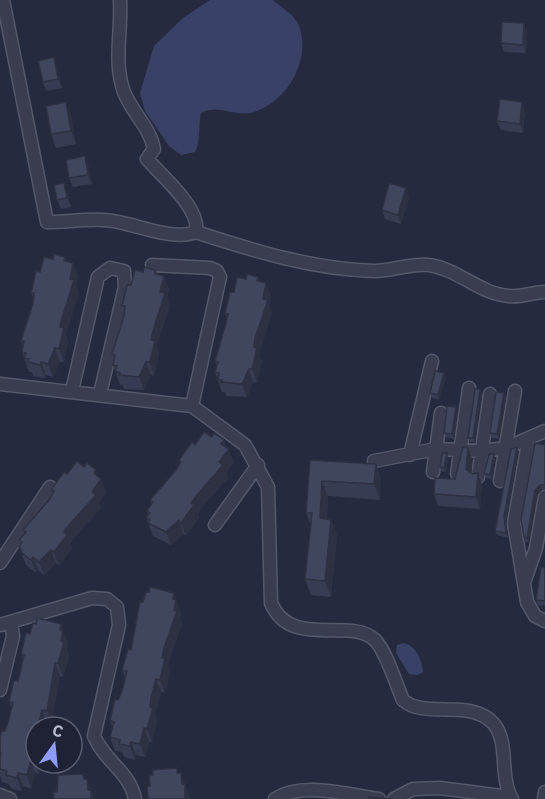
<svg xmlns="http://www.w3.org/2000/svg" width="545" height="799" font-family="'IBM Plex Sans',sans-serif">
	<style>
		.water { fill: #394166 }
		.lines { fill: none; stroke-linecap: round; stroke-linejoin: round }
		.minor-casing { stroke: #545869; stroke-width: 15 }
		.minor { stroke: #393d4f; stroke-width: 12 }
		.wall { fill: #383c52 }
		.shaded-wall { fill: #2e3142 }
		.building { fill: #41465f; stroke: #2e3142; stroke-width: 1.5 }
	</style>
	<rect width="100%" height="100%" fill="#252a3f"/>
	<!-- water -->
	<path class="water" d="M210,0H273C281,7 296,16 299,26C312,60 286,105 250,113C231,116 219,104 201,113C198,126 201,141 195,152L181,155L169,146L145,111L140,93L154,46L183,18Z
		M403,643C416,645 422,660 423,672L417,675L409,674L396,653L397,645Z"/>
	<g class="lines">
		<defs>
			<path id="minor" d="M3,0L47,222C66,222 85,219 104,220C131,221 170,242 196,232C201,209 162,176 147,159L154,149C150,127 132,113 124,92C113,62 122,31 120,0
				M196,232C254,251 312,269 374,271C392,271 411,263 429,265C458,269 480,294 509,296C521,298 533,292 545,292
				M152,265L210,268L217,271L220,277L192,406L245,445L268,487L271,603C291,650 350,616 375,640C386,651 396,684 403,700C417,713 444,708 462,710C521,716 494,768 512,799
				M0,384L192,406
				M72,391L98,277L110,268L124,271L125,287L100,394
				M529,438L514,523L527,602L535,616L545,621
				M410,455L432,361
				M374,461L436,449L482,451L506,448L545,431
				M433,472L441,413
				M457,474L469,388
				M478,477L490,394
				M500,481L515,391
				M215,525L258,465
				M0,563L50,487
				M525,580L536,548L545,497
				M0,625L92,598L107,599L117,607L119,625L94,736C105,762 130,772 135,799
				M0,690L13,636L11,622
				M0,795L10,799
				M275,799C303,781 347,795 379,799
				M394,799L413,789L440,788L510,797
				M544,799L545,792"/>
		</defs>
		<!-- minor casing -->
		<use href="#minor" class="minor-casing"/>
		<!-- minor -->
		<use href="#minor" class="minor"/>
	</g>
	<!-- wall -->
	<path class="wall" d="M524,23L527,32L526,53L504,52L501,43Z
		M57,66L62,88L46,91L43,82Z
		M525,111L523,133L501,130L497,121Z
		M71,116L76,144L56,148L51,134Z
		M85,156L88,165L92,184L73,187L69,178Z
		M67,192L71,207L61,209L57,200Z
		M409,197L401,224L385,219L382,210Z
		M65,257L66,261L78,276L76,285L79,293L67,331L66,335L68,341L64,362H60L53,377L46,375L45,378L33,376L32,372H29L22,352L23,347L21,341L33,303L34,299L31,293L40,272L53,259Z
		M155,270L157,275L164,276L169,289L167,298L170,306L157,344V347L159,354L154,376L151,375L144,390L124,389L123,385H120L113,365L114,360L112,354L124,316L125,312L122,306L131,285L143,272Z
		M258,277L260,282L266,283L271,296L269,305L272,313L260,351L259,355L262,361L257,383L253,382L247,397L226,396L225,392H222L215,372L217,367L215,361L226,323L227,319L225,313L234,292L246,279Z
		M444,373L446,378L439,400L432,398L430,393Z
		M480,389L482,394L475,442H470L468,438Z
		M506,397L499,439L492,438L490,433Z
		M457,412L454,439L446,437L444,433Z
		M195,445L226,447L234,462L226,473L228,478L201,508L198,514L199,518L186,536L183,534L171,545L153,536L146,517L148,515L147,511L152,504L150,500L176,470L180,464L179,460Z
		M545,445V489L542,490L537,495L529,542H525L524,537Z
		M517,447L518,452L506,522L508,538L497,535L495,531Z
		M448,458L446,472L441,471L440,467Z
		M472,459L471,473L482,484L480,509L438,506L434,494L455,479Z
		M495,459L492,479L486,478L484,474Z
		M310,460L376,464L381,480L380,500L328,496L327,519L331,520L337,535L331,597L311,595L305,579L311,526L306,513Z
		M67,474L99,477L101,479L106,492L99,503L101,508L74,538L70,544L72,548L59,566L56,563L44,575L38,570L36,573L26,565L19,547L21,544L19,540L24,533L23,530L49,500L53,493L51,490Z
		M545,568V606L538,605L536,600Z
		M149,592L174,593L181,613L180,619L182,624L169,661L168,666L170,672L165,693L161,692L156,711L155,715L157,721L152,742H149L145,757L136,755L135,760L124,757L122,752L115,751L110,737L113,729L110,720L122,691L125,678L122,670L131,650Z
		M36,624H61L68,644L67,650L69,656L63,677L60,676L51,724L47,723L36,727L39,774L35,773L31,789L23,786L21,791L11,788L9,784L2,782L0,776V737L5,731L8,722L12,709L9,701L18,681L23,660L21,654Z"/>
	<!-- shaded-wall -->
	<path class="shaded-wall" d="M524,23L527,32L526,53L523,45Z
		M54,57L57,66L62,88L58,79Z
		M66,102L71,116L76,144L71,131Z
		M522,102L525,111L523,133L520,124Z
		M85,156L88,165L92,184L88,175Z
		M64,183L67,192L71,207L67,198Z
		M406,188L409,197L401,224L398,215Z
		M73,263L78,276L76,285L79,293L67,331L66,335L68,341L64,362L59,349L60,327Z
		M164,276L169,289L167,298L170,306L157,344V347L159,354L154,376L150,362L151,340Z
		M266,283L271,296L269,305L272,313L260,351L259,355L262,361L257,383L252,369L254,347Z
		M55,348L60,362L53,377L48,364Z
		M41,362L46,375L45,378L40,365Z
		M146,362L151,375L144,390L139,377Z
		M249,369L253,382L247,397L242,384Z
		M444,373L446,378L439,400L438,395Z
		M480,389L482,394L475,442L473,438Z
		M504,393L506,397L499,439L497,434Z
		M456,407L457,412L454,439L452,434Z
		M224,440L227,451L229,449L234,462L226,473L228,478L201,508L198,514L199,518L186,536L181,523L191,503L219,462L221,444Z
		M517,447L518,452L506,522L508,538L506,533L504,517Z
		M468,448L472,459L471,481L466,469Z
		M447,453L448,458L446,472L444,468Z
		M494,454L495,459L492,479L490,475Z
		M376,464L381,480L380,500L374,484Z
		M96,470L100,481L101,479L106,492L99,503L101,508L74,538L70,544L72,548L59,566L54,552L64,532L92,492L94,473Z
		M478,473L482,484L480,509L476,497Z
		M322,481L328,496L326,534L320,518Z
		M540,485L542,490L537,495L529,542L527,538L535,490Z
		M179,520L183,534L171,545L166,532Z
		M331,520L337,535L331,597L325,581Z
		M51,550L56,563L44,575L39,562Z
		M33,557L38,570L36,573L31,560Z
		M174,593L181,613L180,619L182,624L169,661L168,666L170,672L165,693L160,680L164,648Z
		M61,624L68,644L67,650L69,656L63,677L58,663L60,630Z
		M55,663L60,676L51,724L47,711Z
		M156,679L161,692L155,715L157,721L152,742L147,729L151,698Z
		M42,710L47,723L46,727H38Z
		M144,728L149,742L145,757L140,744Z
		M131,742L136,755L135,760L130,746Z
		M36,753V763H42L39,774L34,761Z
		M31,760L35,773L31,789L27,775Z
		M177,768L181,781V773L190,797V799H185L177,773Z
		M18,773L23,786L21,791L17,778Z
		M83,774L88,787L87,779L95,799H91L84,779Z"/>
	<!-- building -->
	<path class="building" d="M502,22L524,23L523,45L501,43Z
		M54,57L58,79L43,82L38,61Z
		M500,99L522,102L520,124L497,121Z
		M66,102L71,131L51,134L46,106Z
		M85,156L88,175L69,178L66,160Z
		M64,183L67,198L57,200L54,185Z
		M389,183L406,188L398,215L382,210Z
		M54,254L65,257L64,261L73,263L70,279L74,280L62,318L60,327L64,328L59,349L55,348L48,364L41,362L40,365L28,362L29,359L24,358L26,353L22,352L24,341H21L33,303L34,293H31L36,271L40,272L44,257L53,259Z
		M144,267L155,270V274L164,276L160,292L165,293L153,331L151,340L155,341L150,362H146L139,377L119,375L120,373L115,371L117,366L113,365L115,355L112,354L124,316L125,306H122L127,285H131L135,270L143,272Z
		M247,274L258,277L257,281L266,283L263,299L268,300L255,338L254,347L257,348L252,369H249L242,384L221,382L222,380L218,379L219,373L215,372L218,362L215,361L226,323L228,314L225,313L230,292H234L237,277L246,279Z
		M435,371L444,373L438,395L430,393Z
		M475,389H480L473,438H468Z
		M496,392L504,393L497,434L490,433Z
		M447,406L456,407L452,434L444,433Z
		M204,432L212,437L214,433L224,440L221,444L229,449L219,462L223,465L197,495L191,503L194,505L181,523L179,520L166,532L148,523L150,520L146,517L150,513L147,511L153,502L150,500L176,470L181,462L179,460L192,442L195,445Z
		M535,443L545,445V485H540L535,490L527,538L524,537L521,519Z
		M463,447L468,448L466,469L472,474L478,473L476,497L434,494L435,478L455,479Z
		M517,447L504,517L506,533L495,531L511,449Z
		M442,453H447L444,468L440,467Z
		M489,454H494L490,475L484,474Z
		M310,460L376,464L374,484L322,481L320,518L331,520L325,581L305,579L312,513H306Z
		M77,461L84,467L87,463L96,470L94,473L101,479L92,492L96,495L69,525L64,532L67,535L54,552L51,550L39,562L33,557L31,560L21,552L22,550L19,547L22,542L19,540L26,532L23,530L49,500L54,491L51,490L64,472L67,474Z
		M541,567L545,568V601L536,600Z
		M150,587L174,593L173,599L176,600L174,610L177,611L164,648L162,658H165L160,680L156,679L151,698L150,707L153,708L147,729L144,728L140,744L131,742L130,746L119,744L120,740L110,737L114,722L110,720L115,699L118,700L122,691L127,671L122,670L128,649L131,650L140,601L143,602L146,592H149Z
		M37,618L61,624L60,630L63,631L61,641L64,642L58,663H55L47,711L42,710L38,727H36V753L34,761L31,760L27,775L18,773L17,778L6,775L7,771L0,769V758L1,753H0V737L2,730L5,731L8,722L13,703L9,701L14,680L18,681L22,664L24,655L21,654L26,633L30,634L33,623L36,624Z
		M177,768V773H181L182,784H185V799H148L147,787L150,786L149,776L153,775L152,770Z
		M83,774L84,779H87L88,790L91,789V799H54L53,792H57L58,775Z
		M369,797L391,799H369Z"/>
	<!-- north arrow -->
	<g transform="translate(54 745) rotate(15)"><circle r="28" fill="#1e2234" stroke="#5a5e70" stroke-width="1.5"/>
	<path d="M0-4.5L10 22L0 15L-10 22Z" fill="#8e9cf6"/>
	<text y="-9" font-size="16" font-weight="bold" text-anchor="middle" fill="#b5b8c9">С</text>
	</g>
</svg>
